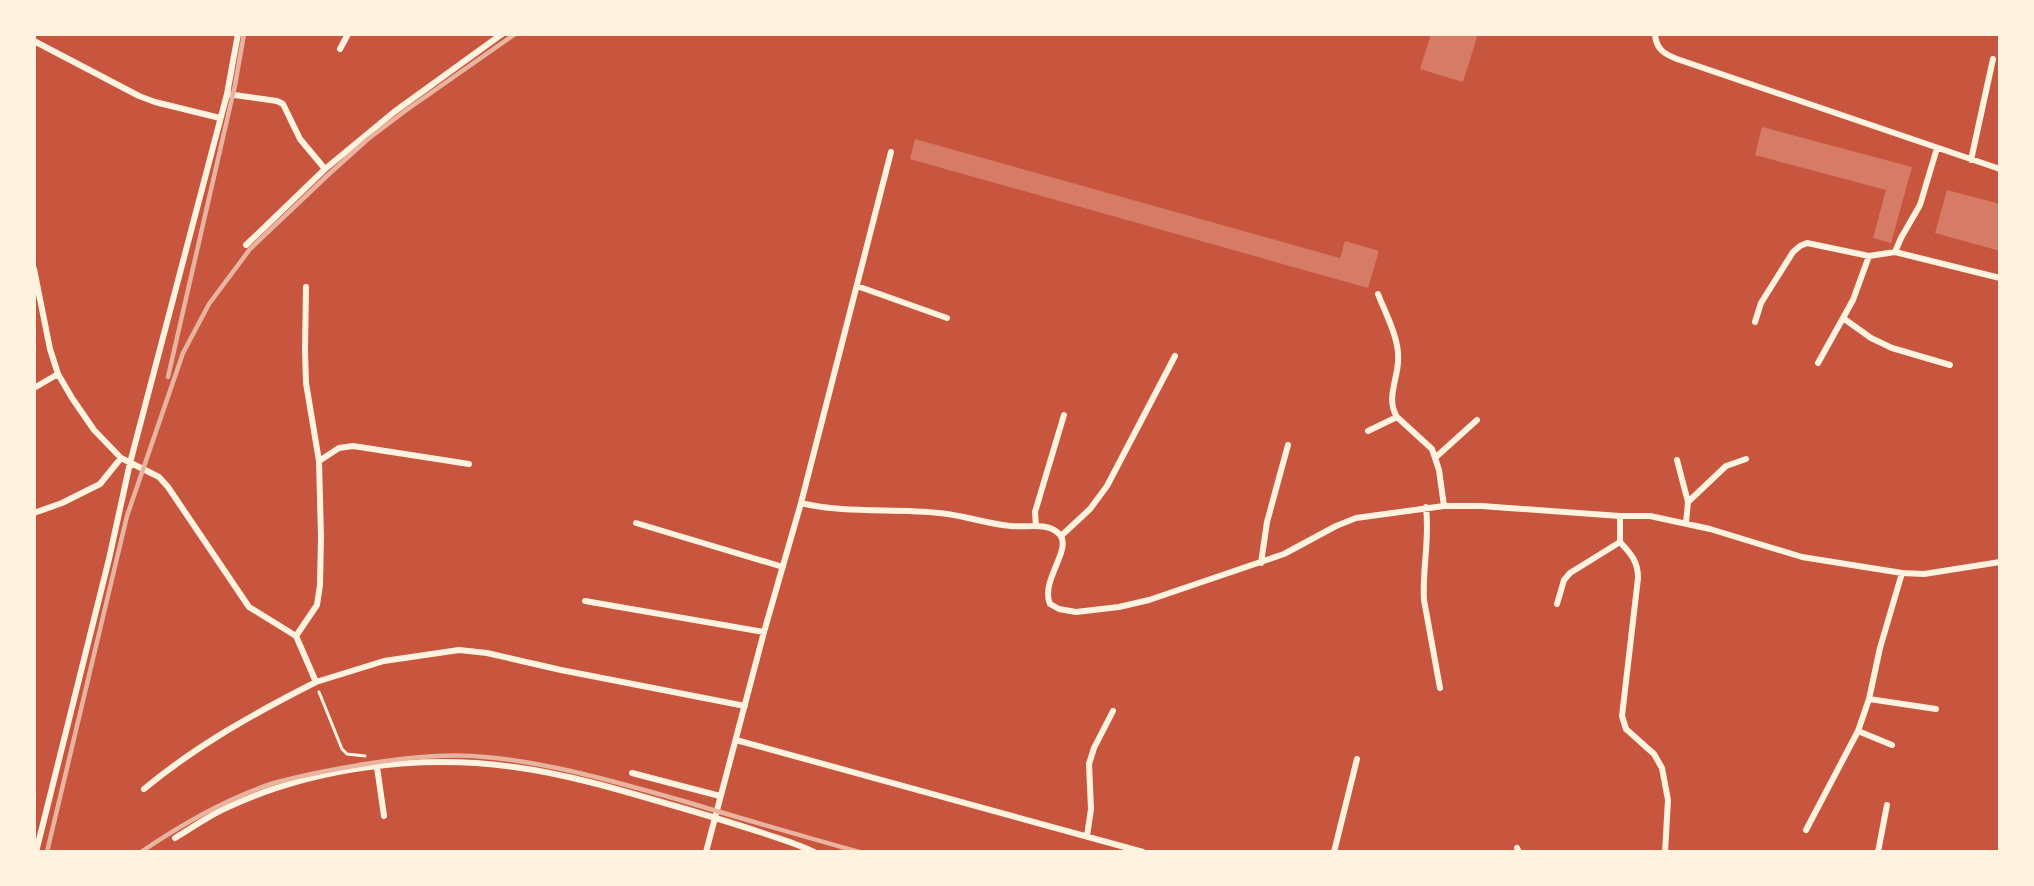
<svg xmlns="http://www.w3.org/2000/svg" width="2034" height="886" font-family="Jost,sans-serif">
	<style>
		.building { fill: #d67c66 }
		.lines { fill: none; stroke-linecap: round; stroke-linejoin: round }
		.path { stroke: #fff3e0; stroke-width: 3 }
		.minor { stroke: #fff3e0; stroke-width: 6 }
		.rail { stroke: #e9b49f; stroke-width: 4.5 }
	</style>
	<rect width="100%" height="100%" fill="#c8553d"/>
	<!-- building -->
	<path class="building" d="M1431,34H1478L1463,82L1420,69Z
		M1762,127L1912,167L1891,243L1873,238L1886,190L1755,155Z
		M915,139L1340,258L1345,241L1379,251L1368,288L910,159Z
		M1947,190L2000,204V251L1935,233Z"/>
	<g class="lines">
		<!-- path -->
		<path class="path" d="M319,692L342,749L347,754L365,756"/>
		<!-- minor -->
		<path class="minor" d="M1655,34C1656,49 1664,54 1677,59L2000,169
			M34,41L139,96L155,102L220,118
			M340,49L348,34
			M227,94L277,101L283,104L300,139L325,169
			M1971,160L1993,59
			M246,245L325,169L394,112L502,34
			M1895,252L1901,238L1920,205L1937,148
			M34,269L50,349L58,374L72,398L94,430L121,458L159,477L168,487L249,607L296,636L316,682L384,661L459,650L487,653L561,670L745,706
			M857,286L947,318
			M1378,294C1386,315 1400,339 1398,362C1397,381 1386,399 1397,417L1432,449L1439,470L1444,506
			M1843,318L1871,338L1892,348L1950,365
			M1755,322L1761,303L1793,252L1800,246L1807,243L1869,256L1895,252L2000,278
			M1818,363L1853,300L1869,256
			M34,388L58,374
			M1368,431L1397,417
			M1436,457L1477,420
			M1677,460L1688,502L1686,523
			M319,461L339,448L353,446L469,464
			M1688,502L1726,466L1746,459
			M801,503C845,514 893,508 939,513C963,515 987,524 1011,526C1025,528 1049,521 1060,535C1072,550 1040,581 1050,604L1059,609L1076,612L1119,607L1149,600L1284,554L1336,526L1356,518L1444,506H1481L1620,516H1650L1710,529L1802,557L1902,573L1924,574L2000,562
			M1426,507C1430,540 1422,569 1424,600L1440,688
			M34,513L62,503L100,484L121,458
			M1620,516V542C1631,554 1638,561 1638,578L1622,716L1626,729L1654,754L1662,768L1668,800L1665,852
			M636,523L783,567
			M1036,526L1035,512L1064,415
			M1061,536L1090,509L1107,486L1175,356
			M1261,563L1267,522L1288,445
			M585,601L764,632
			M1557,604L1564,580L1570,573L1620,542
			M296,636L317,605L320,585L321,537L319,461L306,383L305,351L306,287
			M1869,699L1936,709
			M1858,731L1892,745
			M736,740L1143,852
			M377,767L384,816
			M632,773L720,796
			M144,789C197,745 255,713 316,682
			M1806,830L1858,731L1869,699L1880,648L1902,573
			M1087,836L1091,809L1089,764L1094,748L1113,711
			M175,838C192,828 208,816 226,808C313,767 419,754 514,767C566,774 617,789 668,804C700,813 732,823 763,833C780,839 798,844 814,852
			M1517,848L1519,852
			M36,852L109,559L130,463L227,94L238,34
			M706,852L764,632L801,503L891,152
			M1334,852L1357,759
			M1878,852L1887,805"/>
		<!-- rail -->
		<path class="rail" d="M168,377L235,85L244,34
			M47,852L127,516L183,353L209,304L250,249L329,174L368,139L405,111L515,34
			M141,852C182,824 227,798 274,783C307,774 339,768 372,763C409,757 447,753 485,757C552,763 616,782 680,800C739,818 799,835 859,852"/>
	</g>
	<!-- border -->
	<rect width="2034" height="886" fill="none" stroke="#fff3e0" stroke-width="72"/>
</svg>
